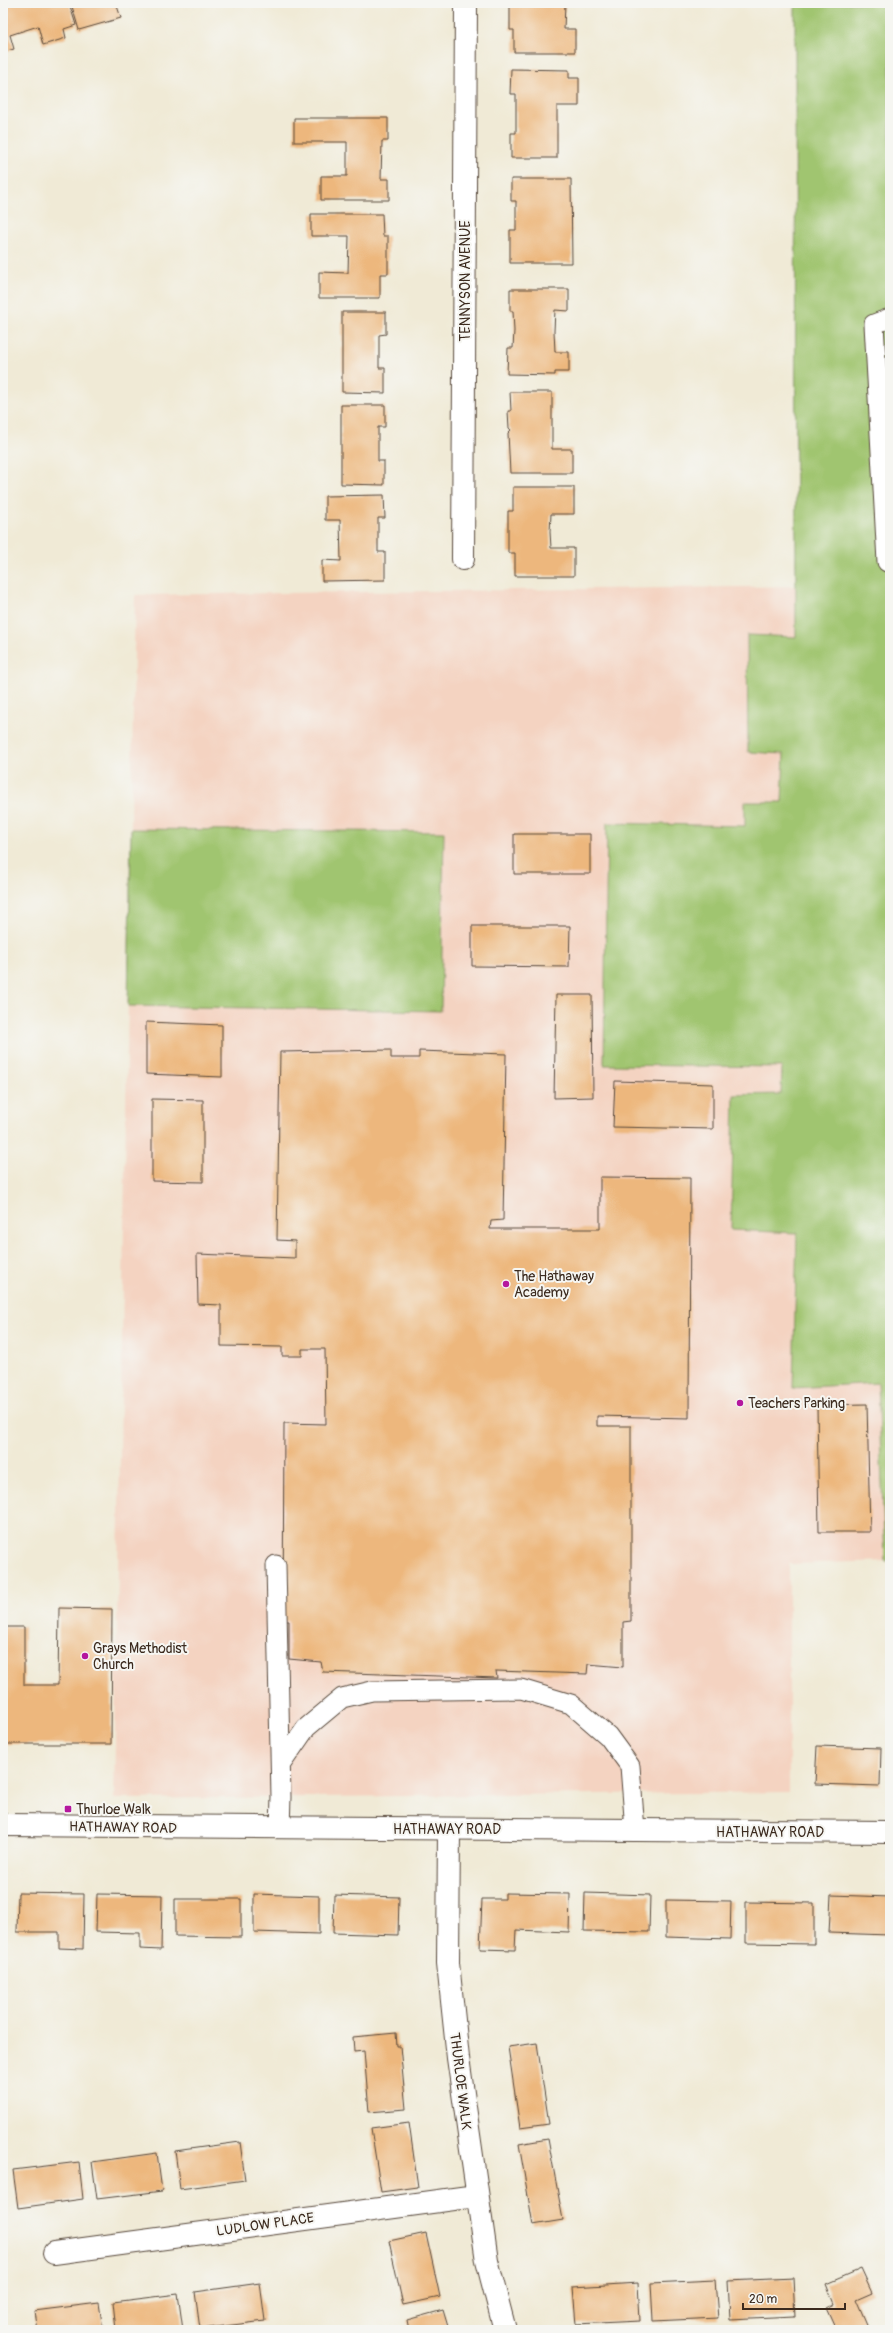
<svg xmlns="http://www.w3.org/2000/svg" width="893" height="2333" font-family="Pangolin,sans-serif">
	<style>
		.built { fill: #f4d3c1 }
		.green { fill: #a0c56f; stroke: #6e7846 }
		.building { fill: #edb77d }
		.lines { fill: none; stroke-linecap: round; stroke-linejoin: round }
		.service-casing { stroke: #56473a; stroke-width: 21 }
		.minor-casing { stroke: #56473a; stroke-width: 24 }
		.tertiary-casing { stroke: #56473a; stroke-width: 24 }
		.service { stroke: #fff; stroke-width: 19 }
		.minor { stroke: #fff; stroke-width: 22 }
		.tertiary { stroke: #fff; stroke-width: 22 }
		.poi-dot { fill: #b5179e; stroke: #f6f6f2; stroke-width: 1.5 }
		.labels { text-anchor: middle; stroke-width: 4; stroke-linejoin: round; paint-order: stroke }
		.street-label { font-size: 14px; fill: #3b2a1e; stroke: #f6f6f2 }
		.poi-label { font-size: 14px; fill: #3b2a1e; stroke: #f6f6f2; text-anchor: start }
	</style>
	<rect width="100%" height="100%" fill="#f6f6f2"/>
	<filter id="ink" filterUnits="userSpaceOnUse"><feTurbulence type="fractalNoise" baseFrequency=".025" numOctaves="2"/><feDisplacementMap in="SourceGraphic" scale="8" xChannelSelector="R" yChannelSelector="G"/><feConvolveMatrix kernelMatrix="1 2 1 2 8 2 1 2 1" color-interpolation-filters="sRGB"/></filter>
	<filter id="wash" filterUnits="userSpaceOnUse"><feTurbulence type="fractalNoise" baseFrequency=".012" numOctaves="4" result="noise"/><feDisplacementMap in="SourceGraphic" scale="16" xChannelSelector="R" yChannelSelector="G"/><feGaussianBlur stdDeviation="0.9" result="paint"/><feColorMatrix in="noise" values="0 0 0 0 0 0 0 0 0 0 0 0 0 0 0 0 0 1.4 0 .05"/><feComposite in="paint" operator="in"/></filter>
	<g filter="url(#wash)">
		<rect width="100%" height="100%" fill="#f0ead6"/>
		<!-- built -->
		<path class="built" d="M890,585V1561L789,1564V1792L114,1799L135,595Z"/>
		<!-- green -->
		<path class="green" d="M795,3H890V1561H885L878,1383L793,1388L797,1233L731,1230L734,1095L781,1094L782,1067L604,1065L607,823L745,826V802H782L784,754L748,752L747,635L796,637Z
			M131,829L444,832L441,1011L128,1006Z"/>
		<g id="blocks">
			<!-- building -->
			<path class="building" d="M9,3H69L76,25L64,29L66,38L43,45L38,26L10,35L14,49L3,52V4Z
				M71,3H116L121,18L79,30Z
				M510,3H565L564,29H575V52H514V30H510Z
				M511,69L569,70V78H579V106H557V158H511V133H516V94H510Z
				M294,118H388V141H382L381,179H389V200H321V176H347V142H294Z
				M511,179H571L572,263H510V230H516V201H511Z
				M311,214H382L383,236H388V274H380V298H319V272L348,273L349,236H311Z
				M510,289H569V311L555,310L554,331L555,352H569V372H555V375L507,374L508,348H513L514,331L513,311H510Z
				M342,312H386V334L379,335V368H385V393L342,392Z
				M510,392H552V449H572V473H510L508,433L511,430L509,428L508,411H511Z
				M341,405H385V427H378V461H384V485L341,484Z
				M513,487H574V514H551L550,532L551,548H574V576H515V553H508V511H513Z
				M384,495L385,518H378V552H385V580L322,581V560L341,561L340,520H325V496Z
				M514,834H590V874H514Z
				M472,926H570L569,967L472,966Z
				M556,995H592L593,1097L554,1098Z
				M146,1022L222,1025V1077L146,1074Z
				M391,1050V1058H419V1051L506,1054L503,1220L491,1221L490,1229H600V1177L690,1178L689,1418L597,1416V1426H631V1621L623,1622V1667L588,1664L587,1674L496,1671L497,1678L323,1672L321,1662L289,1659V1621H283L284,1423L326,1424L325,1349H302V1356H282V1347L221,1346V1305L198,1304L197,1254L295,1258V1241L277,1240L280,1052Z
				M615,1081L713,1084V1129L613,1127Z
				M152,1099L203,1100V1182L152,1181Z
				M867,1404L870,1532H819L817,1405Z
				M59,1608L112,1609L111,1744H3V1627H24V1685H58Z
				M817,1746L881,1748L880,1786L815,1784Z
				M18,1893L84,1894L83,1949L59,1948V1932H17Z
				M505,1893L570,1894L569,1932L516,1930L515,1950L480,1949L482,1899H505Z
				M585,1893L650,1895L649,1932L584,1931Z
				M97,1894L162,1895L161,1950L140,1949V1933L96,1932Z
				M254,1894L319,1896V1934L254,1932Z
				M334,1895L399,1897L398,1935L333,1933Z
				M831,1895L890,1897V1935L829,1933Z
				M175,1899H241V1937L175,1936Z
				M666,1900L731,1901L730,1939L666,1937Z
				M746,1902L814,1903V1944L746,1943Z
				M396,2033L397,2046H400L406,2109L369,2112L364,2051L354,2052L353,2037Z
				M537,2043L549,2124L520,2128L508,2047Z
				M409,2123L418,2187L381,2192L371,2128Z
				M548,2139L563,2220L533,2225L519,2144Z
				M240,2142L245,2180L180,2189L175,2151Z
				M157,2153L162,2191L97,2199L92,2162Z
				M79,2162L83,2199L18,2208L13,2170Z
				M426,2233L440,2297L403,2305L389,2241Z
				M861,2269L872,2293L856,2300L869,2330H836L826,2308L834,2304L826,2284Z
				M793,2278L795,2316L730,2319L728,2281Z
				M715,2280L718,2318L653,2321L651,2283Z
				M260,2283L265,2321L200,2329L195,2292Z
				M638,2283L640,2321L576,2324L573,2287Z
				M178,2294L183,2330H116L113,2302Z
				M99,2303L103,2330H37L34,2311Z
				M443,2310L449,2330H409L407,2320Z"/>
		</g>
	</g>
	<g filter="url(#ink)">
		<use href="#blocks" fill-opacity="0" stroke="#56473a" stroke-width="1"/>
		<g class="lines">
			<defs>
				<path id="service" d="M887,562L874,324L890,318
					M276,1565L281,1797L280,1828
					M281,1764L306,1728L342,1698L372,1691L521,1689L571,1704L608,1736L630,1766L635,1830"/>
				<path id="minor" d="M463,559L466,3
					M449,1829L448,1963L458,2058L487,2261L505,2330
					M54,2253L476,2196"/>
				<path id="tertiary" d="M3,1825L890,1832"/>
			</defs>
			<!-- service casing -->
			<use href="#service" class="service-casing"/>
			<!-- minor casing -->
			<use href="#minor" class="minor-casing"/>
			<!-- tertiary casing -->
			<use href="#tertiary" class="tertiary-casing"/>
			<!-- service -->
			<use href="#service" class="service"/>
			<!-- minor -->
			<use href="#minor" class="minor"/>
			<!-- tertiary -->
			<use href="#tertiary" class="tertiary"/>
		</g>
	</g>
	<!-- markers -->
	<g class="poi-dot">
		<circle cx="506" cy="1284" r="4"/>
		<circle cx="740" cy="1403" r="4"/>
		<circle cx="85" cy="1656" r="4"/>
		<rect x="64" y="1805" width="8" height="8" rx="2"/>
	</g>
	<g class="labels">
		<!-- street labels -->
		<g class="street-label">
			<text transform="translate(465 281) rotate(-90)" y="5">TENNYSON AVENUE</text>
			<text transform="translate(123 1827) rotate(1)" y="5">HATHAWAY ROAD</text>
			<text x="447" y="1834">HATHAWAY ROAD</text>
			<text x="770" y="1837">HATHAWAY ROAD</text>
			<text transform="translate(461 2081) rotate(83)" y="5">THURLOE WALK</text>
			<text transform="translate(265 2224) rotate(-8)" y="5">LUDLOW PLACE</text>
		</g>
		<!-- poi labels -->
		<g class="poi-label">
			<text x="514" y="1281">The Hathaway<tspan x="514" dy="16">Academy</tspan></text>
			<text x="748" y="1408">Teachers Parking</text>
			<text x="93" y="1653">Grays Methodist<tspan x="93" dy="16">Church</tspan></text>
			<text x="76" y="1814">Thurloe Walk</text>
		</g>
	</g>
	<!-- margin -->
	<rect width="893" height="2333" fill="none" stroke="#f6f6f2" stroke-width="16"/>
	<!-- scale -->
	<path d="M743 2303v6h102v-6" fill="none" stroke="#3b2a1e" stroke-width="2"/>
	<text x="749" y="2303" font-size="12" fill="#3b2a1e" stroke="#f6f6f2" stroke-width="3" paint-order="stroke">20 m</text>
</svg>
